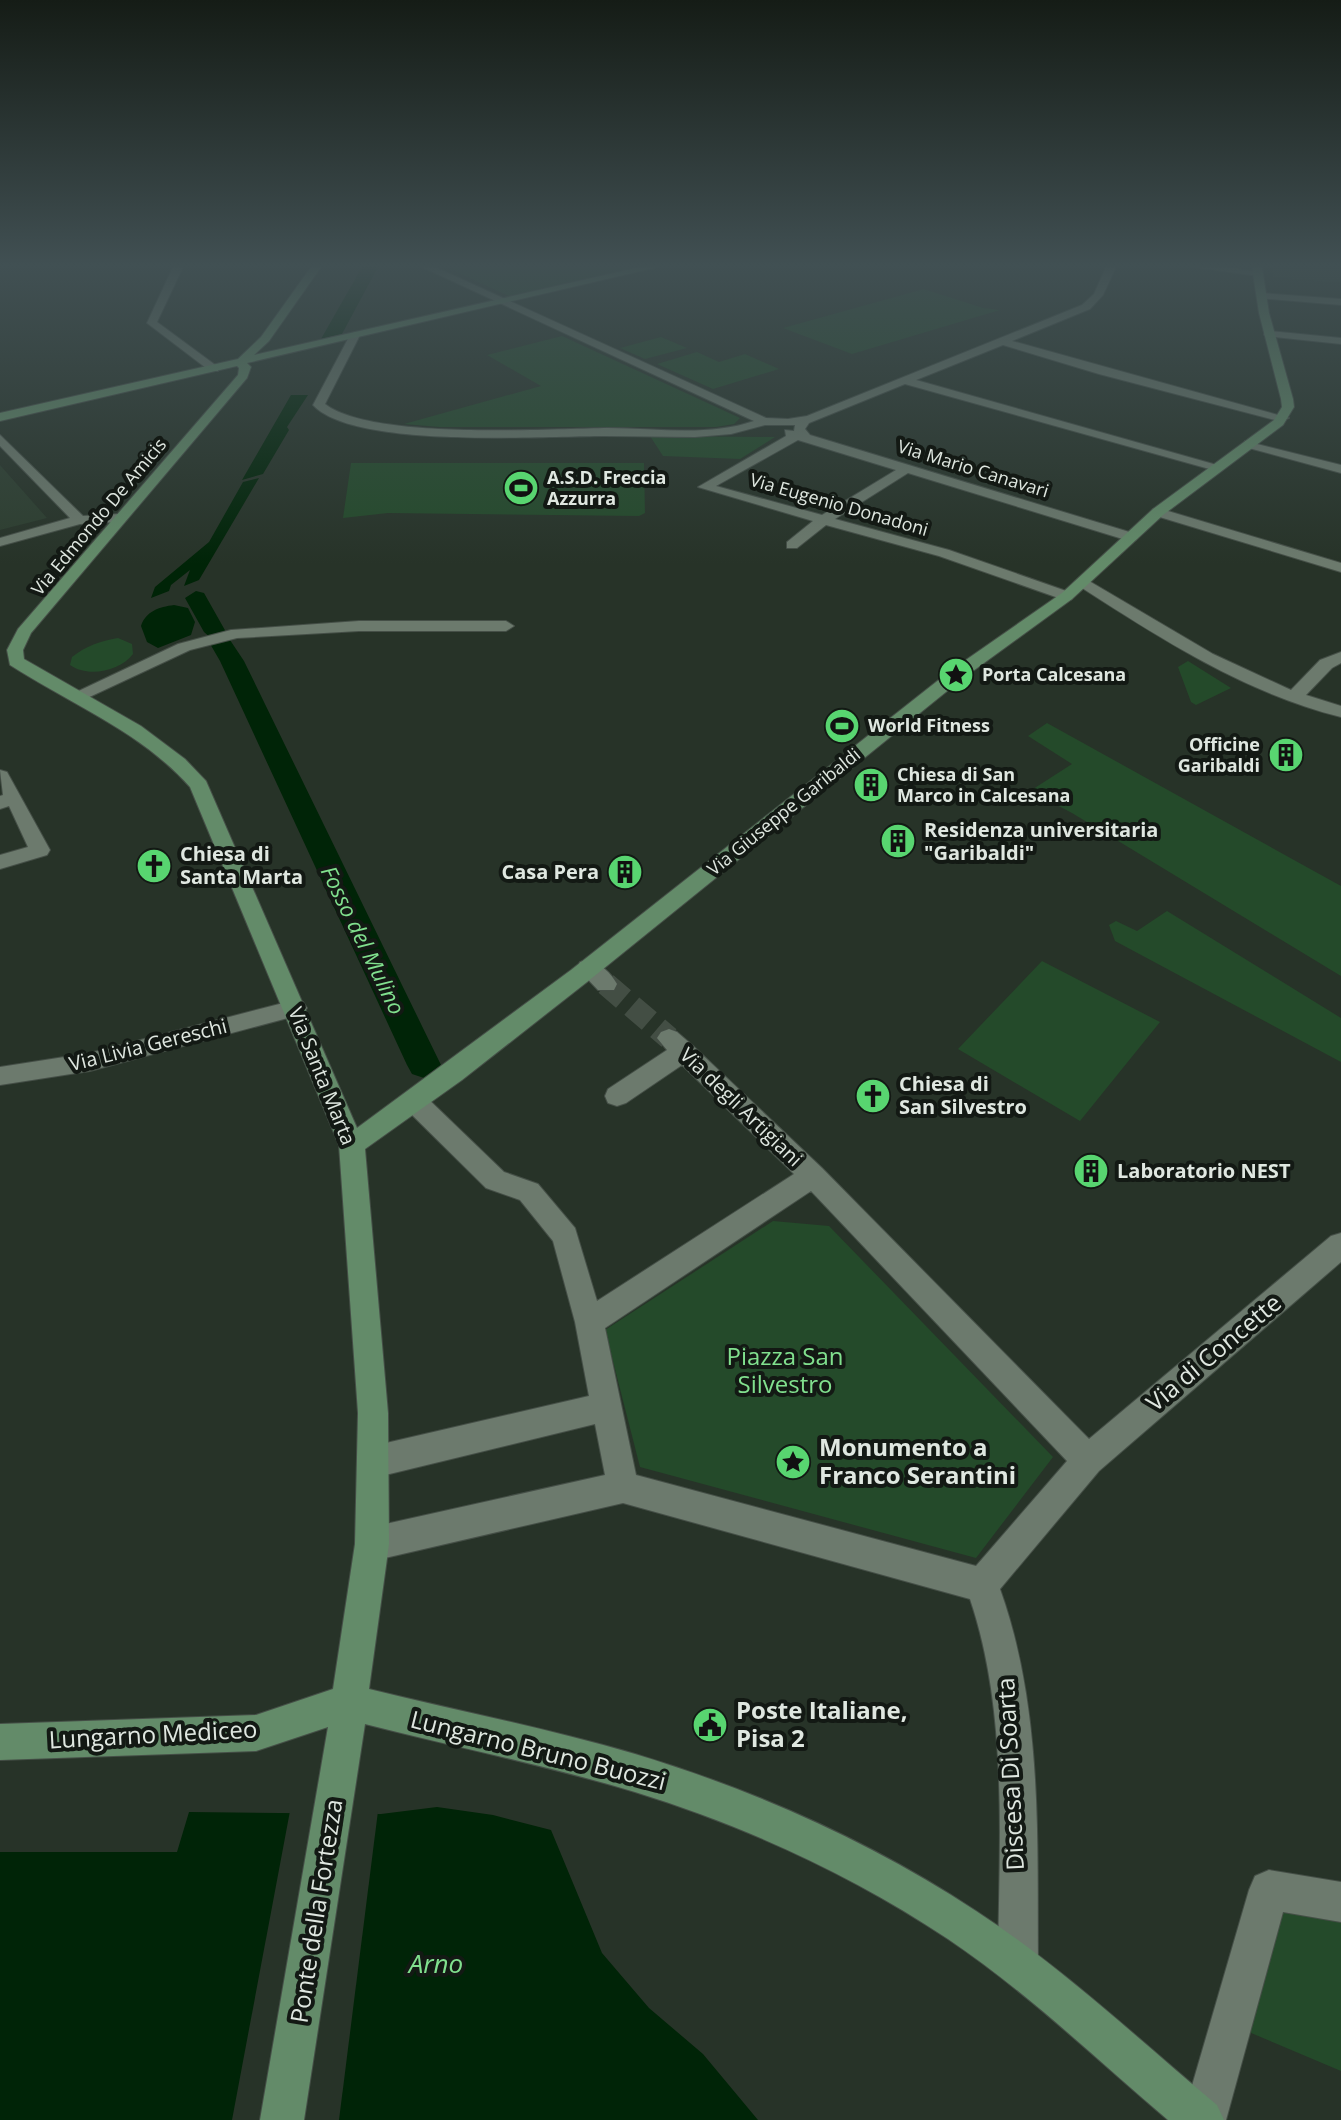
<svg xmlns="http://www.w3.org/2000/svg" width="1341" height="2120" font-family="'Open Sans',sans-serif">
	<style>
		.built { fill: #2d3e2f }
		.green { fill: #244a2a }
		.water { fill: #002407 }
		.pier { fill: #273328 }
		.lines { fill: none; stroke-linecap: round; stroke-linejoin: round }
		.canal { fill: #002407; fill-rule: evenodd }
		.street-tunnel { stroke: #434e44; stroke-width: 23; stroke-dasharray: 23 11; stroke-linecap: butt }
		.street-casing { stroke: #454f47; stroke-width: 2 }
		.secondary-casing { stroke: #454f47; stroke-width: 2 }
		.street { fill: #6c7a6d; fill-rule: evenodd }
		.secondary { fill: #638b69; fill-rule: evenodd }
		.labels { text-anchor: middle; stroke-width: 8; stroke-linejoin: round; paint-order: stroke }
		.far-street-label { font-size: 18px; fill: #dfe7e0; stroke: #131914 }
		.far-poi-label { font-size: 18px; font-weight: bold; fill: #dfe7e0; stroke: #131914; text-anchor: start }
		.poi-label { font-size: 20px; font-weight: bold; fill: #dfe7e0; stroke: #131914; text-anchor: start }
		.street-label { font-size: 20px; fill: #dfe7e0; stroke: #131914 }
		.water-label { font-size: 22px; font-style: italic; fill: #81e08e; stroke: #131914 }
		.near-street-label { font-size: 24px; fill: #dfe7e0; stroke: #131914 }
		.near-park-label { font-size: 24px; fill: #81e08e; stroke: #131914 }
		.near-poi-label { font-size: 24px; font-weight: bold; fill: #dfe7e0; stroke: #131914; text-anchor: start }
		.near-water-label { font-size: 26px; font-style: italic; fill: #81e08e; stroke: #131914 }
	</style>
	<rect width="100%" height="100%" fill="#273328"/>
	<!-- built -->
	<path class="built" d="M1273,267H1341V283L1273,277Z
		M0,465L47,518L0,530Z"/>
	<!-- green -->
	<path class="green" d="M459,267H641L511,297L450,269Z
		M924,289L983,308L1000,310L852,354L783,328Z
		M562,336L740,418L734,424L716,427H440L404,424L541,386L487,355Z
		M661,337L687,348L645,359L620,348Z
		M697,352L719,362L745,354L779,369L713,389L657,364Z
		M650,436L775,437L740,459L663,456Z
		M351,463H644L645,513L639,516L388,513L343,518Z
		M118,638L132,644L133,654C120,671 88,678 70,665L72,657C86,646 100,641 118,638Z
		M1188,661L1231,688L1196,705L1191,702L1178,667Z
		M1047,723L1341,886V976L1072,813L1030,791L1072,764L1028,736Z
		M1167,911L1341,1018V1062L1115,941L1109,925L1116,921L1137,931Z
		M1042,961L1160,1022L1080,1121L958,1049Z
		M773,1221L829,1226L1053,1457L976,1558L640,1467L605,1330Z
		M1277,1906L1341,1918V2071L1244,2030Z"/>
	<!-- water -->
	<path class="water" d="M362,267H378L342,334L321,339Z
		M291,395H308L287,427L289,430L263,474L242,480Z
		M259,478L199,580L184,586L190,570L171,585L169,591L151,598L155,587L209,542L243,482Z
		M174,605L188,608L195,622L191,635L158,648L147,642L141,626C146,611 159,607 174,605Z
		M437,1807L493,1815L551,1830L602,1953L649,2008L703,2054L758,2120H0V1852H177L189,1812L381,1814Z"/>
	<!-- pier -->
	<path class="pier" d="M290,1811H378L339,2120H232Z"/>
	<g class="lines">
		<!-- canal -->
		<path class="canal" d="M196,591L204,593L226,632L224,636L228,637L244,661L441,1065L436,1074L424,1078L412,1074L407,1065L220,661L209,642L211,638L204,632L185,598Z"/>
		<!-- street-tunnel -->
		<path class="street-tunnel" d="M606,984L669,1038"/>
		<defs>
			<path id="street" d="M173,267H183L157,322L218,367V371H210L147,323Z
				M422,267H435L766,418L788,419L807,416L1082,305L1094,294L1106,267H1116L1103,295L1090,309L1012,341L1289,418L1279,421L1099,374L1003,345L916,380L1224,467L1213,470L905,384L809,423L805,429L810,435L1136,534V540H1126L908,473L835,519L949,550L1072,593V599L1067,601L939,556L826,525L797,548H787V542L813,521L698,487L786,436L785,430L794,431L795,425H765L731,434L695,437C664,437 634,436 603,436C542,436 354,449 313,405L350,335L355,332L360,335L325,404C372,440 546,429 608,428C656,428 708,437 754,421ZM798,440L896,470L822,515L716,486Z
				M1193,267H1227L1263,273L1258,276Z
				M1261,293L1341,299V305L1258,298Z
				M1269,331L1341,338V344L1265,336L1264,334Z
				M0,435L83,516L120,514L127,518L120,522L80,524L0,546V538L70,518L0,446Z
				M1245,441L1341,465V473L1245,447Z
				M1158,508L1341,563V572L1153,515V509Z
				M1084,578L1213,654L1291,690L1320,660L1341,652V663L1332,668L1306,695L1341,706V717C1245,693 1161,639 1079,586L1076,583Z
				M359,621H506L514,626L506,631H359L237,638L190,650L83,700H71L68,696L178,644L231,630Z
				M0,770L7,772L50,850L47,855L0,869V855L28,847L9,806L0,809V796L3,795Z
				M588,960C600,963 611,973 617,984L614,990H598L577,968L580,962Z
				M295,1000L303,1002L307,1008L303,1014L90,1071L0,1085V1067L90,1053Z
				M669,1029L677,1032L692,1045L822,1168L1089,1439L1331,1236L1341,1233V1262L1099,1471L1000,1589C1043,1709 1037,1840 1038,1965L1032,1979L1018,1985L1004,1979L998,1965C999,1845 1009,1714 970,1599L623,1503L372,1561L360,1556L355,1544L360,1532L372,1527L605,1475L595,1424L373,1478L362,1473L357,1462L362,1451L373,1446L589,1396L575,1322L553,1241L520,1200L486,1188L405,1108L402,1101L405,1094L414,1091L423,1094L504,1172L538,1184L575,1228L597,1301L794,1174L682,1065L626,1103L617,1106L608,1103L605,1096L608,1089L667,1050L657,1038L661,1032ZM811,1191L1067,1461L976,1566L636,1475L605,1328Z
				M1269,1870L1341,1882V1922L1283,1912L1226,2120H1182L1249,1890L1255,1876Z"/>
			<path id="secondary" d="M311,267H321L269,341L254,355L640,267H658L247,363L251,367L247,378L31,633L23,650L24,659L141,726L185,759L206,781L357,1128L571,970L950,671L1062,593L1153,509L1274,420L1282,407L1281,399L1259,313L1252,267H1262L1269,313L1293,399L1294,407L1283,425L1163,515L1072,599L962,679L587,982L462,1080L365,1149L388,1413L389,1544L369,1689C458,1711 547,1728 635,1754C754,1790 872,1842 976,1911C1062,1967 1138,2039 1217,2105L1224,2120H1168C1096,2059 1027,1992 948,1939C852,1875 745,1826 635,1792C546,1765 455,1747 365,1724L304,2120H260L328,1727L256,1751L0,1760V1724L256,1715L333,1689L355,1544L358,1413L339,1145L190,787C140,731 72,705 10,665L7,650L18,629L238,375L239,368L237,366L0,421V413L238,359L261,337Z"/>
		</defs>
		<!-- street casing -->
		<use href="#street" class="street-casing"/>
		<!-- secondary casing -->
		<use href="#secondary" class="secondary-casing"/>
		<!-- street -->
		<use href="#street" class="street"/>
		<!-- secondary -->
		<use href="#secondary" class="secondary"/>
	</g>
	<!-- sky -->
	<linearGradient id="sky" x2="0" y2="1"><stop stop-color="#151c16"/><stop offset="0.47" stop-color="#415053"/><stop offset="1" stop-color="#415053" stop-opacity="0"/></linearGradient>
	<rect width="1341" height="564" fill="url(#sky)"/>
	<!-- icons -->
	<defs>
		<symbol id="stadium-disc" viewBox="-11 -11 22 22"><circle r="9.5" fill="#58d570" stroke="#131914"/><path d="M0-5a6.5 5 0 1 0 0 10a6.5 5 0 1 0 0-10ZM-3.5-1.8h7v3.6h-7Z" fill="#111"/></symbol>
		<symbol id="sight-disc" viewBox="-11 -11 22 22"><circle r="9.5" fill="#58d570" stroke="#131914"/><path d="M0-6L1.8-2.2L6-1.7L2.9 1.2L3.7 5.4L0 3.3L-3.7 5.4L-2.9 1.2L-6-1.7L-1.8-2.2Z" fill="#111"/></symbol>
		<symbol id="building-disc" viewBox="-11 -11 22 22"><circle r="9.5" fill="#58d570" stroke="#131914"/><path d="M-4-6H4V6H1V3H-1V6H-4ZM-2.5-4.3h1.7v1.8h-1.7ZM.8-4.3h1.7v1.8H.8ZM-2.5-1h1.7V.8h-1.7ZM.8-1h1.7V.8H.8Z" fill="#111"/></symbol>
		<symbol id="church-disc" viewBox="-11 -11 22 22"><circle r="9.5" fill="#58d570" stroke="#131914"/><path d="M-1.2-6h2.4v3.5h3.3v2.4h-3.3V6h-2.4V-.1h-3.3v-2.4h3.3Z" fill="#111"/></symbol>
		<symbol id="civic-disc" viewBox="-11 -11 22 22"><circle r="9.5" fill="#58d570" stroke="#131914"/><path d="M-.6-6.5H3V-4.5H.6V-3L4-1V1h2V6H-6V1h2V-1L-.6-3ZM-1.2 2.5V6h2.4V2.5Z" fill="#111"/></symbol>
	</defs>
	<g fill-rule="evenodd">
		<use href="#stadium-disc" x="501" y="468" width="40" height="40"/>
		<use href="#sight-disc" x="936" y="655" width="40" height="40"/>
		<use href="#stadium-disc" x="822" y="706" width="40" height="40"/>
		<use href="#building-disc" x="1266" y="735" width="40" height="40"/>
		<use href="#building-disc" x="851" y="765" width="40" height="40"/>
		<use href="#building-disc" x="878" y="821" width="40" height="40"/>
		<use href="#church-disc" x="134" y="846" width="40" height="40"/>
		<use href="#building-disc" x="605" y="852" width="40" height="40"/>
		<use href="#church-disc" x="853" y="1076" width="40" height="40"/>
		<use href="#building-disc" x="1071" y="1151" width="40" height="40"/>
		<use href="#sight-disc" x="773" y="1442" width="40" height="40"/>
		<use href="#civic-disc" x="690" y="1705" width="40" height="40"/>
	</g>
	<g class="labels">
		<!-- far-street labels -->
		<g class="far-street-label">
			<text transform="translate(973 469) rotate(17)" y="6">Via Mario Canavari</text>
			<text transform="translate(839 505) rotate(16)" y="6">Via Eugenio Donadoni</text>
			<text transform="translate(99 517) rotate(-50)" y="6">Via Edmondo De Amicis</text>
			<text transform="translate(784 812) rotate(-39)" y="6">Via Giuseppe Garibaldi</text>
		</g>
		<!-- far-poi labels -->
		<g class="far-poi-label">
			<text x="547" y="484">A.S.D. Freccia<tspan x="547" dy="21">Azzurra</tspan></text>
			<text x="982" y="681">Porta Calcesana</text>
			<text x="868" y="732">World Fitness</text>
			<text x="1260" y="751" text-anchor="end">Officine<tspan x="1260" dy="21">Garibaldi</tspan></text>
			<text x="897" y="781">Chiesa di San<tspan x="897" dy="21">Marco in Calcesana</tspan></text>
		</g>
		<!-- poi labels -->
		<g class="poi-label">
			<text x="924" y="837">Residenza universitaria<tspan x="924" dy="23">"Garibaldi"</tspan></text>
			<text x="180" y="861">Chiesa di<tspan x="180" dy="23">Santa Marta</tspan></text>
			<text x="599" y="879" text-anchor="end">Casa Pera</text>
			<text x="899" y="1091">Chiesa di<tspan x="899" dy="23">San Silvestro</tspan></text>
			<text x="1117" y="1178">Laboratorio NEST</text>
		</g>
		<!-- street labels -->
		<g class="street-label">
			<text transform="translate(148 1045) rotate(-14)" y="7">Via Livia Gereschi</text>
			<text transform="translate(322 1076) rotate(68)" y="7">Via Santa Marta</text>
			<text transform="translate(741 1107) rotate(44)" y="7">Via degli Artigiani</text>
		</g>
		<!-- water labels -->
		<g class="water-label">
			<text transform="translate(363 940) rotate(64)" y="8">Fosso del Mulino</text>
		</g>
		<!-- near-street labels -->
		<g class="near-street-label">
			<text transform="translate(1214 1353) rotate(-40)" y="8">Via di Concette</text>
			<text transform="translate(153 1735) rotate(-3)" y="8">Lungarno Mediceo</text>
			<text transform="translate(538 1751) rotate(14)" y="8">Lungarno Bruno Buozzi</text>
			<text transform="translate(1011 1774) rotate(-93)" y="8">Discesa Di Soarta</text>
			<text transform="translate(317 1911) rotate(-81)" y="8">Ponte della Fortezza</text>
		</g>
		<!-- near-park labels -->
		<g class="near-park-label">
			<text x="785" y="1365">Piazza San<tspan x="785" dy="28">Silvestro</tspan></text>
		</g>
		<!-- near-poi labels -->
		<g class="near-poi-label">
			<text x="819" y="1456">Monumento a<tspan x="819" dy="28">Franco Serantini</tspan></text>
			<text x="736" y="1719">Poste Italiane,<tspan x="736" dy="28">Pisa 2</tspan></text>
		</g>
		<!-- near-water labels -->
		<g class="near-water-label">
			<text x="436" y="1973">Arno</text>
		</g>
	</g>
</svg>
